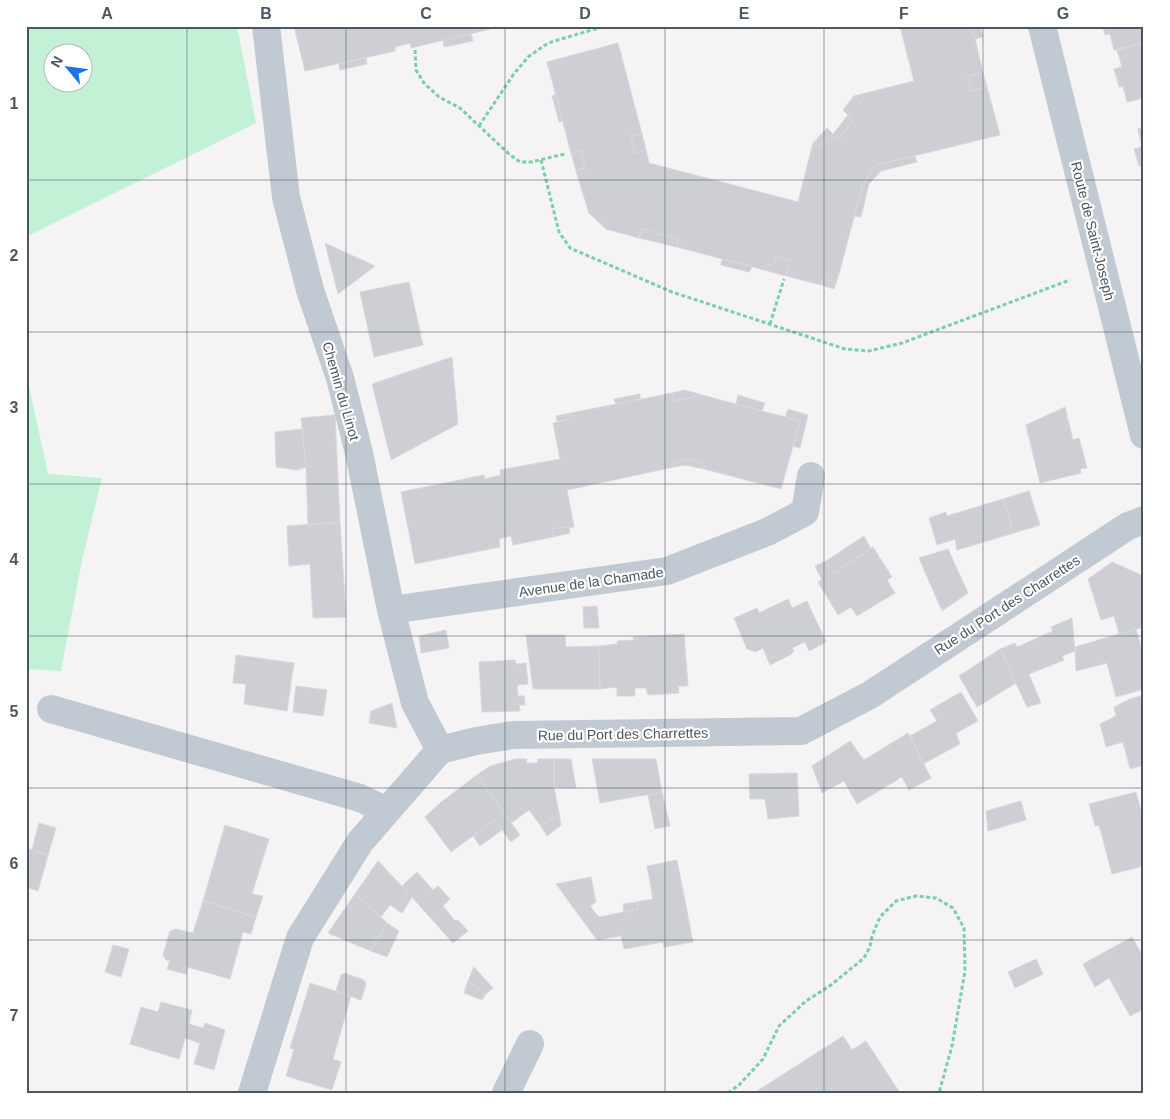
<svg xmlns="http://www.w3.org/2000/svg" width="1170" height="1119" font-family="Helvetica,sans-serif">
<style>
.green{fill:#c3f1d5;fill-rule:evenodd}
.building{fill:#cdcfd5;stroke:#d7d9de}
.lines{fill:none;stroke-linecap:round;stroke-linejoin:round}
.path{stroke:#7ad0a6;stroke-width:3;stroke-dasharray:4 2.5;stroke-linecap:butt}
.minor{stroke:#c1cad2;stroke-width:28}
.grid{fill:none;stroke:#4a5661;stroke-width:1;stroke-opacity:0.55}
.labels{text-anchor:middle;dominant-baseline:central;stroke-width:4.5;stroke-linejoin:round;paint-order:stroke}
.street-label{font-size:14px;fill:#4a5661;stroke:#fff}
.neatline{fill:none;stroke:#4a5661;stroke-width:2}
.grid-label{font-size:16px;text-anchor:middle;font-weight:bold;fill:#4a5661}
</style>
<rect width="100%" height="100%" fill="#f5f3f3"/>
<path class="green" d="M26,26h211l19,97 -230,114zM52,52h30v30h-30z
M26,372l22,102 54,4 -20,82 -21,111 -35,-2z"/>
<path class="building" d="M294,26h209l-92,22 -1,-5 -15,4v4l-90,20z
M900,26h72l11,47 -15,3 3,15 16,-4 13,48 -124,30 -13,18 -24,91 -8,-3 -8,6 -2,8 -35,-9 4,-16 -14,-3 -3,9 -6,-2 -3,6 -87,-23 1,-8 -37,-10 -2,9 -33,-9 -17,-16 -13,-42 9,-3 -4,-18 -10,3 -24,-91 71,-19 24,91 -11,2 4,17 11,-3 3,13 149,39 15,-59 6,5 14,-14 5,5 16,-19 -6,-5 13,-13 -7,-6 60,-15z
M972,26h8l3,11 -8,2z
M1103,26h41v17l-30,7 -4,-16 -5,1z
M471,34l2,7 -29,6 -1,-7z
M1144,43v55l-17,4 -4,-16 -4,1 -5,-18 8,-2 -5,-17z
M366,58l1,6 -27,6 -1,-6z
M983,73l4,14 -16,4 -3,-15z
M556,94l7,27 -4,1 -7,-26z
M854,96l7,6 -13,13 -5,-5z
M848,115l6,5 -16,19 -5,-5z
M1144,127v42l-1,-4 -4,1 -5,-17 8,-2 -4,-18z
M827,128l6,6 -14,14 -6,-5z
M642,134l4,16 -11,3 -4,-17z
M581,150l4,18 -9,3 -5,-18z
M915,156l2,6 -36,9 -12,13 -8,33 -7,-1 9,-33 13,-18z
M641,229l37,10 -1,8 -38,-9z
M325,243l50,23 -37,28z
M776,257l14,3 -4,16 -22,-6 3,-6 6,2z
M722,259l30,8 -3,5 -28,-7z
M831,271l8,3 -5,15 -13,-4 2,-8z
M409,282l14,63 -49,12 -14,-65z
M452,357l6,67 -67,36 -19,-76z
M685,390l17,5 -27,6 -3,-8z
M672,393l3,8 27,-6 98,26 -19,68 -77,-20v-5l-17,-5 -14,4 1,4 -107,23 7,37 -22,2 1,8 -40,8 -2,-9 -12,3 1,8 -85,17 -14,-72 83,-17 1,4 16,-4 -1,-5 60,-11 -7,-36 19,-4 -1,-6z
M640,394v5l-24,5 -2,-5z
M738,395l27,8 -3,8 -26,-7z
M1065,407l8,33 6,-2 8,30 -7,1 1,4 -41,10 -14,-58z
M788,409l20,6 -8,33 -7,-2 7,-25 -15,-4z
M571,413l1,6 -15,2 -1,-5z
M335,415l5,107 -32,3 -2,-58 -5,-49z
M302,429l4,38 -9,3 -21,-3 -1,-35z
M687,459l17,5v5l-19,-4 -11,2 -1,-4z
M1029,491l11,34 -26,8 -11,-34z
M1003,499l11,34 -57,17 -2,-11 -18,6 -8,-27 17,-6 1,4z
M340,522l6,95 -33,1 -3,-54 -21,2 -2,-40z
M569,527l1,6 -17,4 -1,-8z
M864,536l7,13 -37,24 -8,-12z
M873,547l19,30 -5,3 8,13 -38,23 -6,-9 -13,8 -20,-33 4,-2 -7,-14 11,-5 8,12z
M948,549l20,44 -26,18 -23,-53z
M1112,562l29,13 3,11v41l-25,7 -5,-18 -13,4 -13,-41z
M788,599l4,9 15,-7 19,41 -17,9 -4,-9 -13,6 2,3 -4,4 -20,10 -7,-17 -7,4 -9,-3 -13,-31 23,-10 2,5z
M597,606l2,22h-15l-1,-21z
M1072,618l3,33 -13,5 2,4 -35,14 12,29 -14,4 -27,-58 15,-6 2,4 36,-16 -2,-4z
M1136,629l8,28v32l-28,8 -9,-34 -31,8 -1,-24z
M446,630l3,18 -28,5 -2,-17z
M684,634l4,52h-10l1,7 -31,2 -2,-7h-11v8h-18v-9l-17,2 -1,-43 18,-2v-3l17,-1 -1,-3z
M526,635h39l1,12 33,-1 1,43h-67z
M1000,649l16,34 -39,24 -18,-31z
M236,655l58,8 -7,48 -43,-7 2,-20 -13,-1z
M515,660l1,4 10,-1 2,21 -11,1 1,11h6l1,9h-6l1,6 -38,1 -3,-50z
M296,686l31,4 -4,26 -30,-4z
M961,692l17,29 -22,12 4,11 -37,20 -13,-28 27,-15 -7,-11z
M1144,695v70l-14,4 -7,-27 -17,5 -6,-23 16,-8 -2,-9 16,-8z
M392,703l5,25 -28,-5 2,-12z
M908,733l23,45 -22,12 -7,-13 -45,27 -13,-23 -22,12 -10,-27 38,-25 14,19z
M515,759h12l-1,4h12v-4h16v28l5,26 -18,13 -12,-16 -18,13 -34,-48 13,-9z
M554,759h17l5,29 -22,-1z
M592,759h64l6,33 -62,11z
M797,773l2,43 -31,3 -3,-20h-15l-1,-25z
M477,775l43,60 -9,7 -16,-22 -44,32 -26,-35 15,-14z
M662,792l8,34 -15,3 -7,-34z
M1136,792l8,30v44l-32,8 -13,-49 -4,1 -6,-22z
M1021,801l5,19 -38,11 -2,-20z
M559,813l2,12 -14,11 -6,-10z
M495,820l7,10 -22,16 -7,-10z
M39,823l17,5 -8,27 -16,-5z
M225,825l44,14 -17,55 11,2 -7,21 -53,-16z
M26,848l22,7 -10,36 -12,-4z
M677,860l16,82 -29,5 -1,-5 -39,7 -3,-13 -24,4 -41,-56 35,-7 5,25 -6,4 9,11 39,-8 -1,-7 16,-3 -6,-33z
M378,861l34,36 -10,16 -12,-8 -9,12 -26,-23z
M417,872l16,18 5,-4 12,13 -7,7 12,15 3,-1 10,11 -15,12 -51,-57z
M355,894l32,29 -6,13h-3l-7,15 -43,-18z
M203,901l53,16 -5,17 -8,-2 -13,47 -46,-13 -2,7 -15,-4 3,-8 -4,-1 -3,-5 7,-24 6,-2 17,4z
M637,902l1,7 -14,3 -1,-8z
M387,923l12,8 -12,26 -16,-6 7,-15h3z
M1132,937l12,21v51l-14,7 -21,-38 -14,9 -12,-23z
M113,945l16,4 -8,28 -16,-5z
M1036,959l7,15 -28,14 -7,-16z
M184,966l4,1 -2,7 -4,-1z
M474,967l19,21 -7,6 -18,-13z
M344,973l20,7 2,4 -5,16 -25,-9 5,-16z
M468,981l18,13 -4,6 -18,-7z
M310,983l41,13 -18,63 8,3 -9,28 -46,-14 8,-27 -4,-1z
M161,1002l31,8 -3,14 14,4 2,-5 20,7 -11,40 -20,-6 6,-21 -15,-5 -6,21 -49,-15 11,-37 17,5z
M843,1036l9,14 14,-9 34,52h-146z"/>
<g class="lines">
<path class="path" d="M415,50l1,20 8,13 15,14 21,11 49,46 11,8h11l34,-8
M479,126l34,-51 15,-18 20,-14 57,-17
M541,160l18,72 11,16 102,44 173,57 24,2 33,-8 168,-63
M770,324l14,-45
M728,1093l11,-8 24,-26 16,-33 27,-25 25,-16 33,-27 6,-11 2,-11 8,-19 16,-16 20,-5 20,2 17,10 11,20 1,43 -13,75 -13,47"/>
<path class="minor" d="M266,26l20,171 24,93 30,88 19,75 32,157 24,93 25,47
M1042,26l102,409
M391,610l276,-39 100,-39 38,-20 6,-36
M51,709l309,89 27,13
M252,1093l48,-155 60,-96 80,-92 36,-9 37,-6 288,-4 69,-36 258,-169 16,-6
M506,1093l24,-49"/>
</g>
<path class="grid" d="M187,26v1067M346,26v1067M505,26v1067M665,26v1067M824,26v1067M983,26v1067M26,180h1118M26,332h1118M26,484h1118M26,636h1118M26,788h1118M26,940h1118"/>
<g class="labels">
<g class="street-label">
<text transform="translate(1093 231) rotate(76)">Route de Saint-Joseph</text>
<text transform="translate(341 391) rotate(74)">Chemin du Linot</text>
<text transform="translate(591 582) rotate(-8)">Avenue de la Chamade</text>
<text transform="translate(1007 605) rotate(-33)">Rue du Port des Charrettes</text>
<text transform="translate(623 734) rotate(-1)">Rue du Port des Charrettes</text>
</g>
</g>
<rect width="1170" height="1119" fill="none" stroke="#ffffff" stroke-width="55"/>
<g transform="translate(68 68) rotate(299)"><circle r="24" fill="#ffffff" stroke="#b7bbc0"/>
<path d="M0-4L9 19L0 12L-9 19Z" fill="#1a73e8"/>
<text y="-8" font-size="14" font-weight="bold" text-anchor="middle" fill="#4a5661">N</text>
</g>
<rect x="28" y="28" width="1114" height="1064" class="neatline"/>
<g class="grid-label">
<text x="107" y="19">A</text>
<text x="266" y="19">B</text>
<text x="426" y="19">C</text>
<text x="585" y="19">D</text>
<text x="744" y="19">E</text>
<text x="904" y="19">F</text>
<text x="1063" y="19">G</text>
<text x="14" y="109">1</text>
<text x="14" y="261">2</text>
<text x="14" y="413">3</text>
<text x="14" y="565">4</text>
<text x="14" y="717">5</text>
<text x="14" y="869">6</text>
<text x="14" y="1021">7</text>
</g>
</svg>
